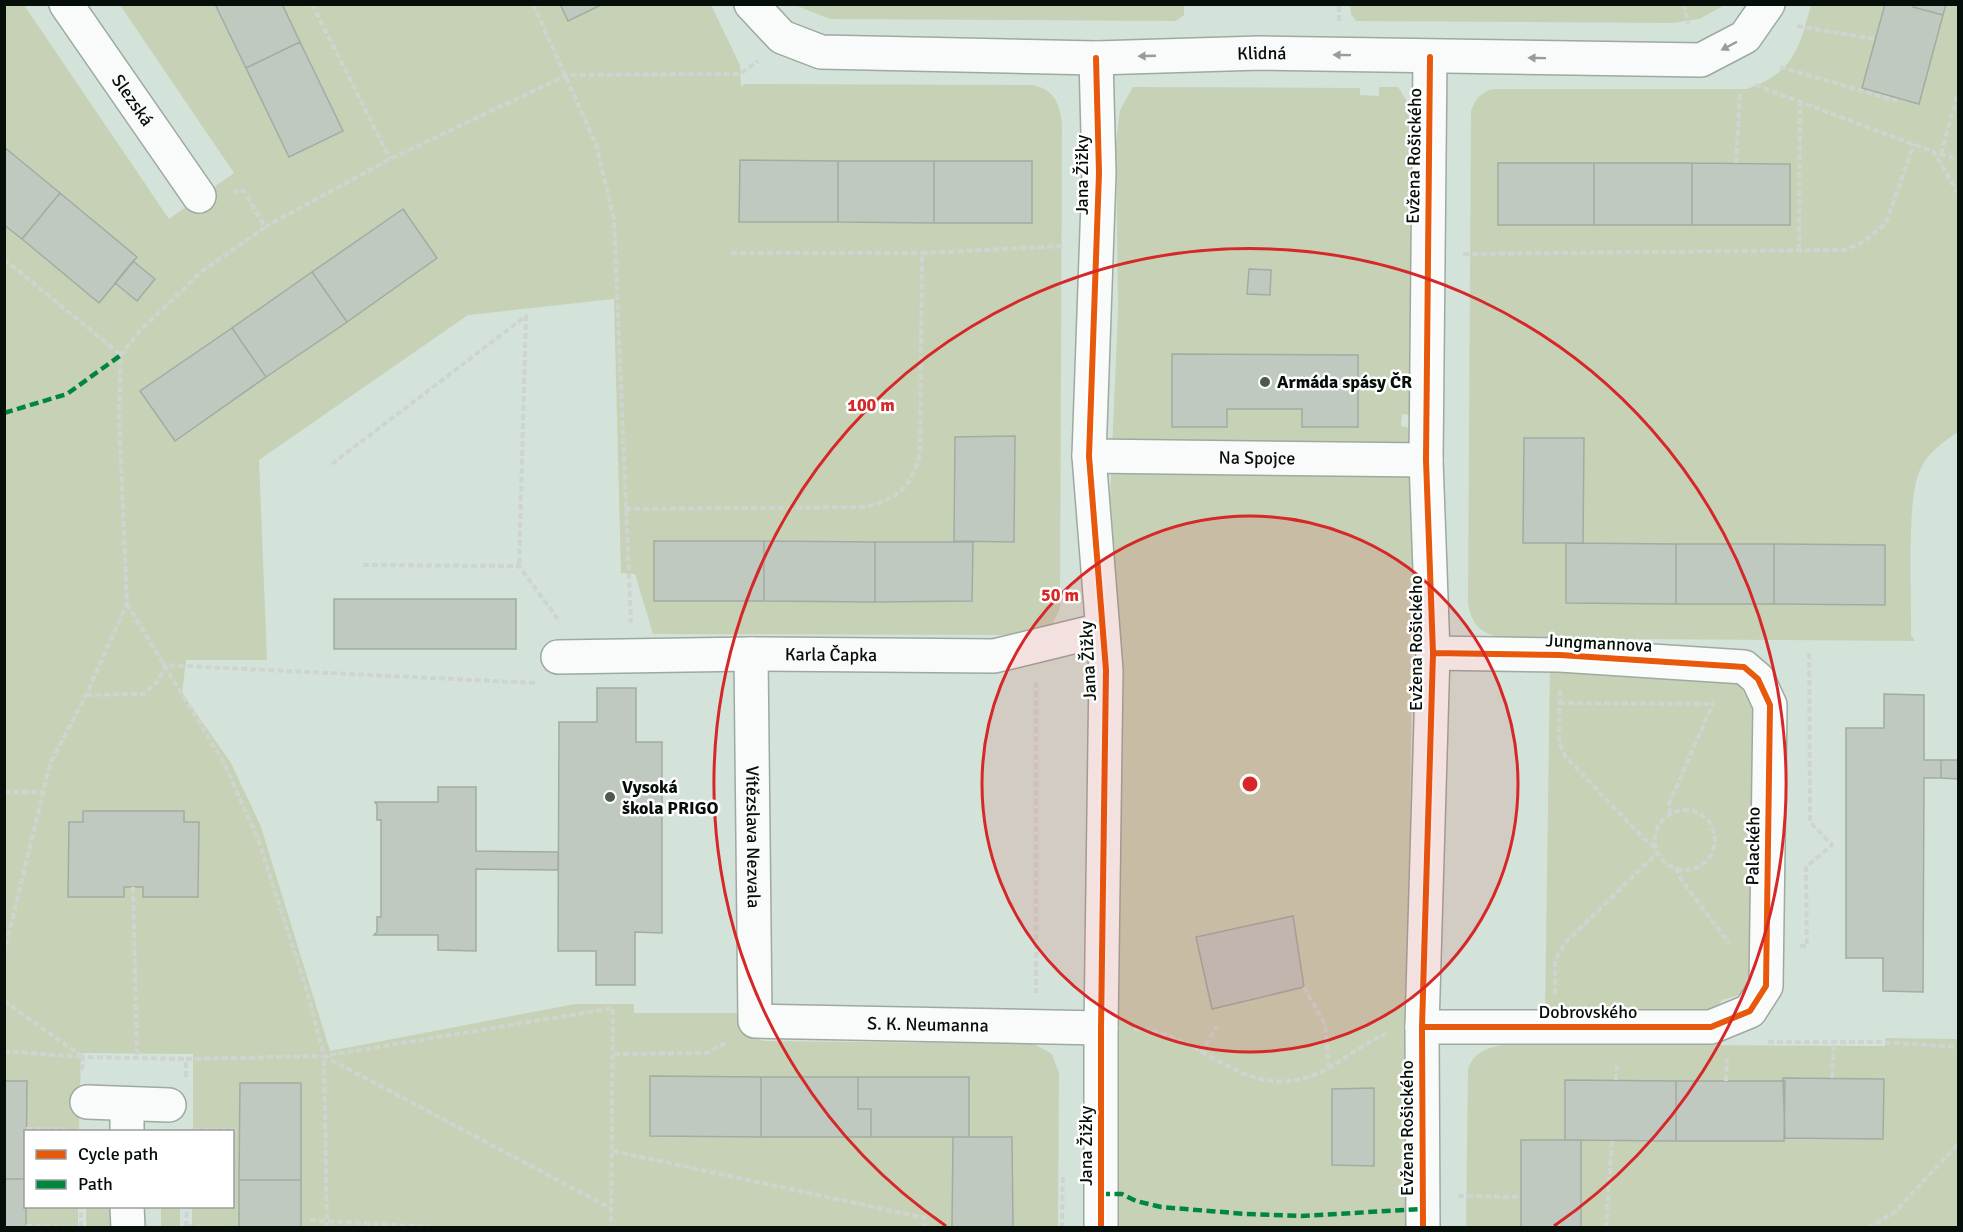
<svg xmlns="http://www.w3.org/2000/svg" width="1963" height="1232" font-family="Signika,sans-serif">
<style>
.green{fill:#c7d1b5}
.building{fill:#bfc9c0;stroke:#a2aca3;stroke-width:1.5}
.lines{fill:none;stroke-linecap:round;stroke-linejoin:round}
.minor-casing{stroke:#9da9a1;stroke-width:36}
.path{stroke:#d0d4d1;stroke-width:4;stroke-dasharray:6 3;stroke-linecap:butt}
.minor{stroke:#f8fbf9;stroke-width:33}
.quiet{stroke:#00873e;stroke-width:4.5;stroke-dasharray:9 4.5;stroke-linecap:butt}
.cycleway-casing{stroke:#fff;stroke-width:10}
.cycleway{stroke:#e8590c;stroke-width:6}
.oneway{fill:#979c99}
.ring{fill:none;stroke:#d62828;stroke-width:3}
.poi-dot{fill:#4d5951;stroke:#fff;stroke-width:2}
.labels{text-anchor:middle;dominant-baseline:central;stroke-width:5;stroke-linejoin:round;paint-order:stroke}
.street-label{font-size:18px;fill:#050e08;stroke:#fff}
.poi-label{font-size:18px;font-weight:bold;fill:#050e08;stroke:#fff;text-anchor:start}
.centre{fill:#d62828;stroke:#fff;stroke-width:3}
.ring-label{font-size:18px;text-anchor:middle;font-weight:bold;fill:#d62828;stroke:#fff;stroke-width:5;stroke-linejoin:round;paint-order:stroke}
</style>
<rect width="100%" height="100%" fill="#d3e3d9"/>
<path class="green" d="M5,5h19l145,214 65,-46 -114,-168h591l29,60 1,22 3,-3 288,1c22,4 28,19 30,39l-2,484 -9,19 -19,8 -379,-1 -18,-60 -14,-1 -7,-274 -146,16 -209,145 8,200h-81l-4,33 49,70 30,64 69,224 245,-47h59v9h102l16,24 12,4 270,3 18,10 7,19 -1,154h-866v-20l40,-1v-74l-39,-1v-77l-112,-1 -2,78 -53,1v74l52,1v20h-73z
M1184,5v10l-8,6 -346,-2 -35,-14z
M1350,5v-1l375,1 -26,14 -27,4 -316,-2 -5,-7z
M1811,5h147v427c-15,10 -30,20 -38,38 -14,28 -8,129 -9,165l4,6 -413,-3c-21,-4 -31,-14 -34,-35l3,-492c4,-12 11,-20 23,-22h253c47,-16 52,-41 64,-84z
M1133,87l227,1v7l19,1v-9h19l13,21 1,307 -10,-1 -1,12 10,2 2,64 -6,735h-294l-3,-729 8,-187 -2,-169 4,-32z
M1550,664l171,5 26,22 13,37 -4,262 -34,10 -14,22 -163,-5z
M1885,1038l73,1v188l-492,1 2,-159c8,-21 25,-23 45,-25l372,2z
M86,1207h26v20l-26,1z
M161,1207h19v20h-19z"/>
<path class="building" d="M215,4h67l18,38 -54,26z
M560,4h43l-35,17z
M1885,4h29l-1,3 30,8 -24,89 -57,-16z
M1914,4h32l-3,11 -30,-8z
M300,42l43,89 -54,26 -43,-89z
M4,147l56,46 -38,46 -18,-14z
M740,160l98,1v61h-99z
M838,161h96v62l-96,-1z
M934,161h98v62h-98z
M1498,163h96v62h-96z
M1594,163h98v62h-98z
M1692,163l98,1v61h-98z
M60,193l77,64 -38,46 -77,-64z
M403,209l34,49 -90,64 -35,-50z
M133,261l22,18 -18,22 -22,-18z
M1249,269l22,1 -1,25 -23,-1z
M312,272l35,50 -81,55 -34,-49z
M232,328l34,49 -91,64 -35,-50z
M1172,354l186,1v72h-56v-18h-75v18h-55z
M1015,436l-1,106 -60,-1 1,-104z
M1524,438h60l-1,105h-60z
M654,541h110v60h-110z
M764,541l111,1v60l-111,-1z
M875,542h98l-1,59 -97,1z
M1566,543l110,1v60l-110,-1z
M1676,544h98v60h-98z
M1774,544l111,1v60l-111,-1z
M334,599h182v50h-182z
M597,688h39v54h26v191l-27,-1v53h-39v-34h-38l1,-229h38z
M1884,694l40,1v65h17v18h-17l-1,214 -40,-1v-33h-37v-230h38z
M1941,760h17v19l-17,-1z
M438,787h38v64l82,1v18l-82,-1v82l-38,-1v-15h-64l3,-3v-15h4v-97h-4v-15l-2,-3h63z
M83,811h101v11h15l-1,75h-55v-10h-19v10h-56l1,-75h14z
M1293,916l11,71 -92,22 -16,-72z
M650,1076l111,1v60l-111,-1z
M761,1077h97v32h13v28h-110z
M858,1077h111v60h-98v-28h-13z
M1783,1078l101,1 -1,60 -98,-1z
M1565,1080l111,1v60l-111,-1z
M4,1081h23l-1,98h-22z
M1676,1081h109l-1,60h-108z
M240,1083h61v97h-62z
M1374,1088v78l-42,-1v-76z
M953,1137h59l1,91h-61z
M1521,1140h60v88h-60z
M4,1179h22v49h-22z
M239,1180h62v48h-62z"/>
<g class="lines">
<defs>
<g id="minor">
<path id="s1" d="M66,4l133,192"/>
<path id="s2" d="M751,4l31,33 39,15 275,6 164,-5 441,7 44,-23 23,-33"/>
<path d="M1096,58l3,115 -10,283 17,214 -5,358v200"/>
<path id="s3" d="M1089,456l337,4"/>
<path id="s4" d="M751,654l4,367 346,7"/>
<path id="s5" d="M558,657l193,-3 243,2 107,-26"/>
<path d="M1422,1027h289l39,-16 16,-25 4,-281 -12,-26 -14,-12 -184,-12 -127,-2"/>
<path d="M87,1102l82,3"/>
<path d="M127,1104v28"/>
<path d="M127,1206l1,22"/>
<path d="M1423,1228l-1,-201 11,-374 -7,-193 4,-403"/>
</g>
</defs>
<use href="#minor" class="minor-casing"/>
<path class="path" d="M312,4l78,155
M533,4l63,140 18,75 17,404
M1684,4l4,20
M1339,21v-17
M1797,26l78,13
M1780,67l117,34
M1755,85l179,67 24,41
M1940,154l18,5
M1941,154l17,-61
M1736,163l4,-70
M265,227l125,-68 177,-84 173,-1 18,-13
M1799,250l1,-148
M731,253h191
M1463,254l382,-4 20,-9 21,-18 28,-79
M4,259l117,96
M332,464l194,-148 -7,250
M625,509l240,-2c33,-8 46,-20 55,-53l2,-201 141,-7
M363,565l156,1 41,56
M127,604l98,161 33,74 49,152 17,65
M1036,682v311
M1560,690l-1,51 6,15 79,83 11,8
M86,695l58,-1 15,-14 6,-15 370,18
M1559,703l154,1
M4,792h39
M1655 840a30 30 0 1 1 60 0a30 30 0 1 1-60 0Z
M1670,814l-1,-10 45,-103
M1676,868l6,13 48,63
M133,887l4,171
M1800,946h7l-1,-79 26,-22 -22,-23 -1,-170
M4,954l46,-190 36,-69 41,-91 -8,-188 2,-61 18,-23 62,-60 64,-45 -21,-36 -11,1
M1304,987l21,38 4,41
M1555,994v-34l11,-18 91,-89
M4,1001l79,56
M1134,1029c8,1 16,1 23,3 48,13 87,58 140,48 33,-6 59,-34 89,-46
M1768,1042h111l79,5
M4,1051l78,6
M1201,1053l16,-27
M614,1054l93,-1 20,-11
M82,1070l1,-13 103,2
M186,1077v-18l138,-3 289,-48 -2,220
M1832,1078l2,-36
M1616,1080l1,-18
M1726,1081l1,-23
M26,1129h40
M194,1130h45
M613,1151l312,67v10
M1458,1196l63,1
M310,1220l120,7
M26,1226l55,1
M186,1226l44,2
M81,1227v-21
M186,1227l1,-21
M327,1228l-3,-172 288,153
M1062,1228l1,-54
M1606,1228l6,-88
M1868,1228l27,-16 63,-68"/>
<use href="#minor" class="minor"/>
<path class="quiet" d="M4,413l63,-19 54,-39
M1101,1194h21l14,7 25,6 85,7 55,2 121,-7"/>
<defs>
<path id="cycleway" d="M1096,58l3,115 -10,283 17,214 -5,358v200
M1422,1027h289l39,-16 16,-25 4,-281 -12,-26 -14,-12 -184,-12 -127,-2
M1423,1228l-1,-201 11,-374 -7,-193 4,-403"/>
</defs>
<use href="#cycleway" class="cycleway-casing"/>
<use href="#cycleway" class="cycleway"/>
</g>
<defs><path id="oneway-solid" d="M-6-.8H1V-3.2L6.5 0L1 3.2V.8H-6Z" transform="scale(1.5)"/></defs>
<g class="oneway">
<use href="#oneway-solid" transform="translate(1729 46) rotate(152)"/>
<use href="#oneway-solid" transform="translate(1342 55) rotate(-179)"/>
<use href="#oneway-solid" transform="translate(1147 56) rotate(178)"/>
<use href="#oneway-solid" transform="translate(1537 58) rotate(-179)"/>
</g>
<circle cx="1250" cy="784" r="268" fill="#d62828" fill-opacity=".12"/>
<g class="ring">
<circle cx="1250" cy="784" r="268"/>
<path d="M946 1226A536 536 0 1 1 1554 1226"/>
</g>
<g class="poi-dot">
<circle cx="1265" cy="382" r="6"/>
<circle cx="610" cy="797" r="6"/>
</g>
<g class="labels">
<g class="street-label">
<text stroke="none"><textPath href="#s2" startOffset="528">Klidná</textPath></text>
<text stroke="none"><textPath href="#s1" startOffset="117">Slezská</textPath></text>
<text transform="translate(1414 156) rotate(-89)">Evžena Rošického</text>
<text transform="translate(1082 175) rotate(-90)">Jana Žižky</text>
<text stroke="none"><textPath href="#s3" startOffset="168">Na Spojce</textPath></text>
<text transform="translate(1416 643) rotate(-90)">Evžena Rošického</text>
<text transform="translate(1599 643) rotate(3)">Jungmannova</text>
<text stroke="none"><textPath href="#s5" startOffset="273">Karla Čapka</textPath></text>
<text transform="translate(1088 661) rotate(-93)">Jana Žižky</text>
<text stroke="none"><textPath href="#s4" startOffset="183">Vítězslava Nezvala</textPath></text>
<text transform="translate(1753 846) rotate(-89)">Palackého</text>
<text x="1588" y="1012">Dobrovského</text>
<text stroke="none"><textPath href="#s4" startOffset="540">S. K. Neumanna</textPath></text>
<text transform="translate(1407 1128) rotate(-90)">Evžena Rošického</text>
<text transform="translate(1086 1146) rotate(-90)">Jana Žižky</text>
</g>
<g class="poi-label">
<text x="1277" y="382">Armáda spásy ČR</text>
<text x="622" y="787">Vysoká<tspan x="622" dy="21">škola PRIGO</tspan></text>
</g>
</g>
<circle cx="1250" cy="784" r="9" class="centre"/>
<g class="ring-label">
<text x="871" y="411">100 m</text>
<text x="1060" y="601">50 m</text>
</g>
<rect width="1963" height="1232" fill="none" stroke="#050e08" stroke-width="12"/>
<rect x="24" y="1130" width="210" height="78" fill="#ffffff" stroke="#9b9f9c" stroke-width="1.5"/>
<rect x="36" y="1150" width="30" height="9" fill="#e8590c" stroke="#9b9f9c" stroke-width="1.5"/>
<text x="78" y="1160" font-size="18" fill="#050e08">Cycle path</text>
<rect x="36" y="1180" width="30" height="9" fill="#00873e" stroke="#9b9f9c" stroke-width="1.5"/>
<text x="78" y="1190" font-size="18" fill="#050e08">Path</text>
</svg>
